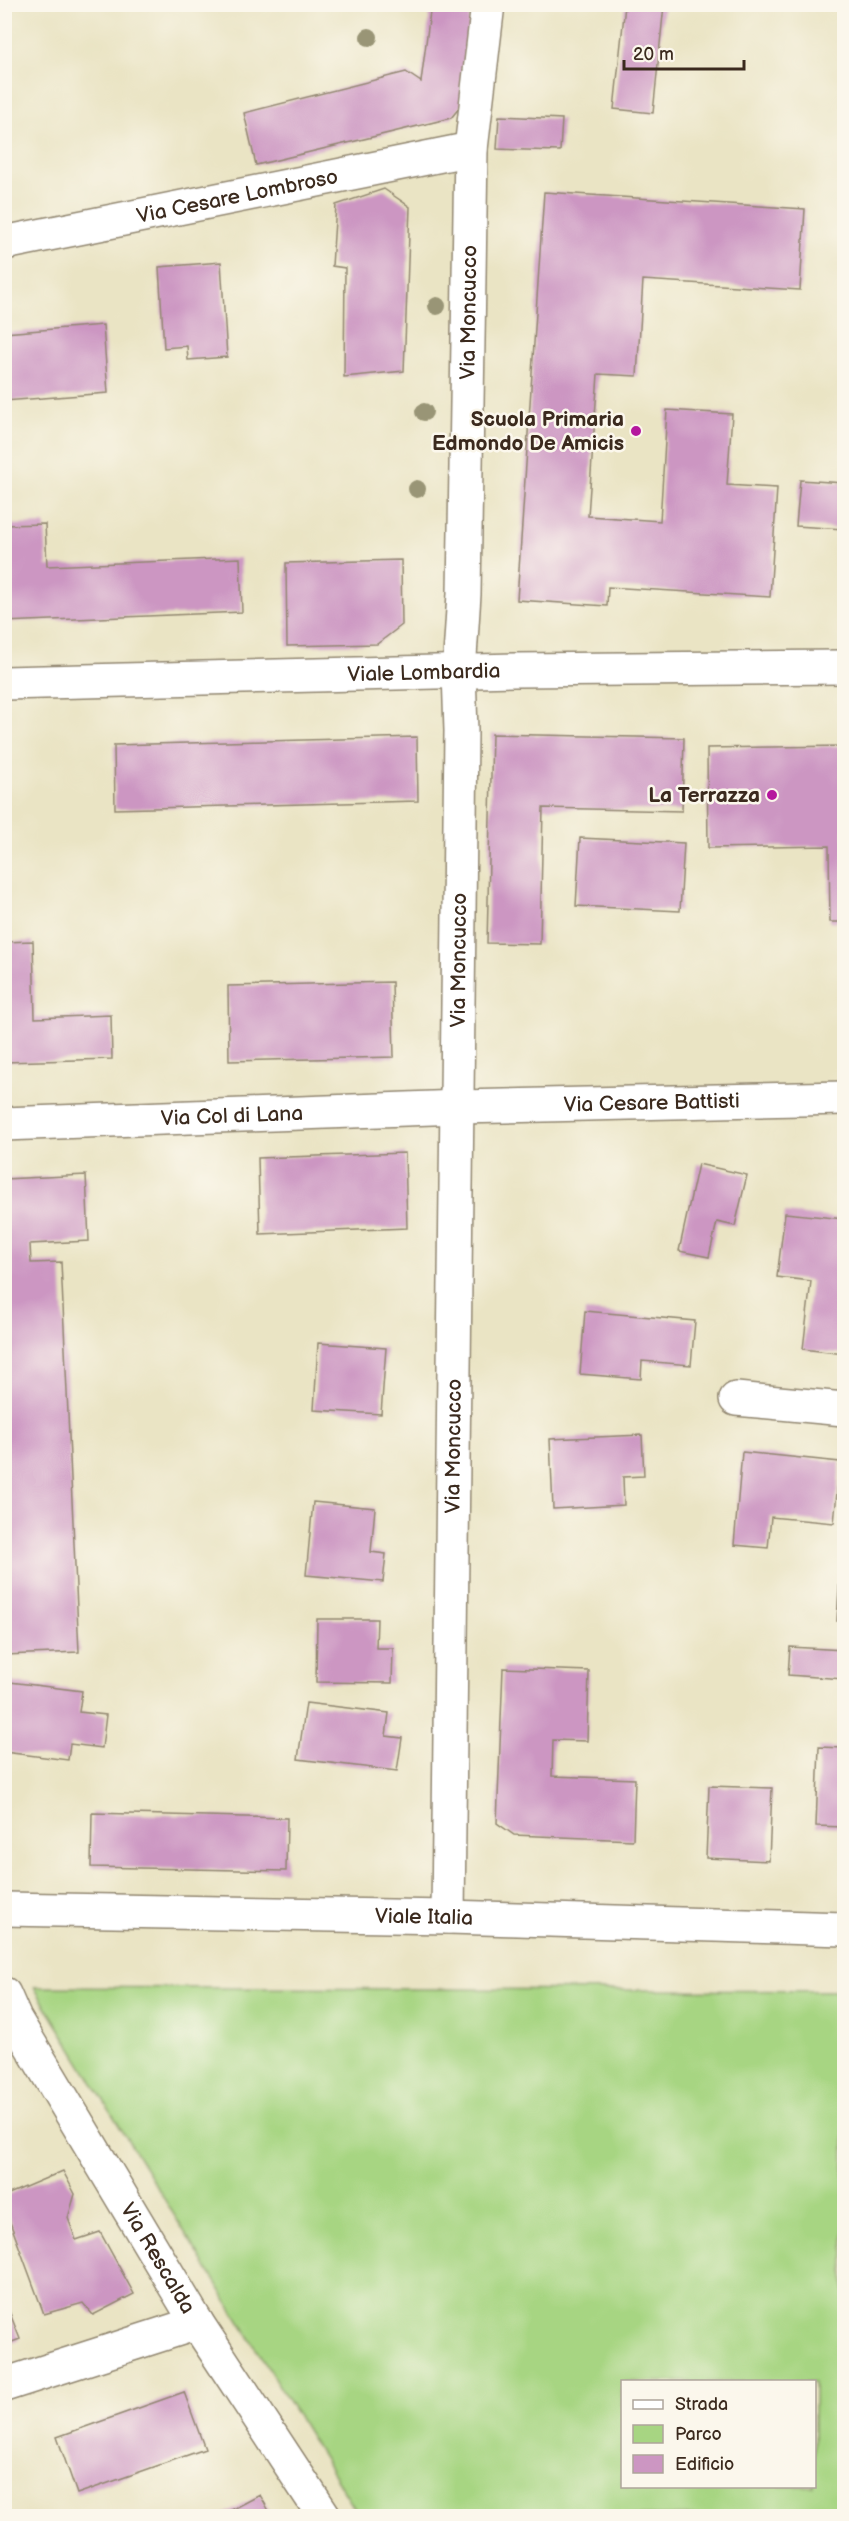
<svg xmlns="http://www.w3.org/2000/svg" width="849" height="2521" font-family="'Balsamiq Sans',sans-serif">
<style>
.green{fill:#a7d582;stroke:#718050;stroke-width:1.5;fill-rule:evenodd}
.building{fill:#cc96c2}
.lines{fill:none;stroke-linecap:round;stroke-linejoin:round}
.minor-casing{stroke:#928771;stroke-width:36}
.tertiary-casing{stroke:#928771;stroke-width:36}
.minor{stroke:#fff;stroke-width:33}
.tertiary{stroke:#fff;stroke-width:33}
.tree{fill:#999576}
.poi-dot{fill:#b5179e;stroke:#fbf7ec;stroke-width:2}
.labels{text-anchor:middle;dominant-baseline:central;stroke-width:5;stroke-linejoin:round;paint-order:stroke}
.street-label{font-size:21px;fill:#3b2a1e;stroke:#fbf7ec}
.poi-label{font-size:21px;font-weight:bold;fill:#3b2a1e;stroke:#fbf7ec;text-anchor:end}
</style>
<rect width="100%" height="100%" fill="#fbf7ec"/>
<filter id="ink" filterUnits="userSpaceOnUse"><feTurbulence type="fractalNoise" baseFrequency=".0167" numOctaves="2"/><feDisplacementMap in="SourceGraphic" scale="12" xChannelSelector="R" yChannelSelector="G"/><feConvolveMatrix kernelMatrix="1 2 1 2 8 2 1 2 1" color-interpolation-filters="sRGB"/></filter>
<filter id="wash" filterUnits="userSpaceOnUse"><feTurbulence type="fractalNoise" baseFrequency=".008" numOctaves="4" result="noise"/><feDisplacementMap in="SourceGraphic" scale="24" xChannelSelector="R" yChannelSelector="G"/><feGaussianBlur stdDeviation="1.35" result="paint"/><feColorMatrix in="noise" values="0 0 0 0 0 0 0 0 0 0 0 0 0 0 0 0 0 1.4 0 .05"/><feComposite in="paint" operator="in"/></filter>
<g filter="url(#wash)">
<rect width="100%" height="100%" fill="#eae4c4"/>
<path class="green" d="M34,1987l810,4v525h-485zM622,2382h192v104h-192z"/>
<g id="blocks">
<path class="building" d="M431,4h39l-2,93 -17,21 -195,47 -12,-52 162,-41 15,10z
M625,5h39l-11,108 -39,-4z
M499,116l63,3 -2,32 -63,-2z
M384,189l26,18 -6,164 -60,6 1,-109 -13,-2 4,-61z
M544,192l261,17 -5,81 -157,-10 -6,96 -39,-2 -10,142 72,5 7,-111 65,4 -5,71 50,3 -7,109 -162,-10 -1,19 -90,-6z
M221,262l6,95 -39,3 -1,-14 -23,2 -5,-81z
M843,273h1v30h-4z
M103,325l5,68 -104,8v-68z
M800,480l44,3v46l-48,-3z
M45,524l2,42 193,-8 2,54 -238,10v-97z
M401,560l1,65 -25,19 -90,2 -1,-83z
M492,734l192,4 -2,73 -139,-3 -3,136 -53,-1z
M417,737l1,64 -303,8 -1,-64z
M844,746v176h-14l-1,-76 -121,2 -1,-100z
M580,838l104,5 -4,68 -104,-5z
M33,941l2,77 76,-3 1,44 -108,3v-120z
M392,982l2,75 -165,4 -1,-75z
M405,1153l2,75 -147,6 -2,-76z
M698,1164l49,11 -12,51 -18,-4 -8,35 -30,-6z
M86,1175l3,66 -59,3 1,19 30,-1 18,390 -75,3v-476z
M785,1213l59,6v135l-41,-5 8,-68 -34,-4z
M585,1311l110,10 -4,44 -49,-4 -1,18 -61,-5z
M318,1343l68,5 -5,66 -67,-4z
M642,1435l2,41 -21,1 1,28 -71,4 -3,-70z
M742,1452l98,10 -6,61 -63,-6 -3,31 -34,-3z
M313,1502l62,6 -4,44 15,2 -3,28 -77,-7z
M840,1573l4,1v48l-7,-1z
M317,1619h60l-1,29h17l-1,35 -76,-1z
M790,1647l54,3v29l-56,-4z
M503,1668l86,3 -2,70 -34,-1 -1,36 83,3 -2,61 -119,-5 -17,-12z
M10,1682l72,9 -3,21 27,3 -4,33 -32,-4 -2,16 -64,-8v-33z
M306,1703l83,10 -3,23 16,2 -5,33 -99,-12z
M819,1747l25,1v79l-28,-1z
M709,1786l63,2 -3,73 -63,-3z
M92,1813l195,5 -1,53 -195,-4z
M63,2171l12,23 -7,24 8,22 24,-8 34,62 -41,21 -10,-12 -39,11 -40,-108v-10z
M4,2298l16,41 -16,6z
M184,2392l21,57 -128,45 -20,-57z
M260,2495l12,21h-52z"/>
</g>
</g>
<g filter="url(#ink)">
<use href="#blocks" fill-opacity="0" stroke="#928771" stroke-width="1.5"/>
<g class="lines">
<defs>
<g id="minor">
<path id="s1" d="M4,243l467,-94"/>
<path id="s2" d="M4,1124l455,-17 385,-9"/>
<path d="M736,1399l108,10"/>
<path id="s3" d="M4,1909l444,8 396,12"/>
<path id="s4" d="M448,1917l13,-1186 -2,-59 5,-78 7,-445 17,-145"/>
<path id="s5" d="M4,1994l11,25 182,304 127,193"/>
<path d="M4,2385l193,-62"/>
</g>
<g id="tertiary">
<path id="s6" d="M4,683l511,-13 329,-3"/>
</g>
</defs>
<use href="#minor" class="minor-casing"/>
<use href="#tertiary" class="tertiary-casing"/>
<use href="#minor" class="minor"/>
<use href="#tertiary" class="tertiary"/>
</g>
<g class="tree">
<circle cx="369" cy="37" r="9"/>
<circle cx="437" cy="306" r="9"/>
<circle cx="424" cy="412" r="9"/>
<circle cx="417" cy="489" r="9"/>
</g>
</g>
<g class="poi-dot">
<circle cx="636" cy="431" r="6"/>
<circle cx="772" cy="795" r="6"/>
</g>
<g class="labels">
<g class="street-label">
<text stroke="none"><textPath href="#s1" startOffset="238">Via Cesare Lombroso</textPath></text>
<text stroke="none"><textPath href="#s4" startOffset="1605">Via Moncucco</textPath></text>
<text stroke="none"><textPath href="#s6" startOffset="420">Viale Lombardia</textPath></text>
<text stroke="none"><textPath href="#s4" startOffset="957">Via Moncucco</textPath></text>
<text stroke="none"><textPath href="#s2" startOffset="648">Via Cesare Battisti</textPath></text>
<text stroke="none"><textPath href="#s2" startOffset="228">Via Col di Lana</textPath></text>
<text stroke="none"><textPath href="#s4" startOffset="471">Via Moncucco</textPath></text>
<text stroke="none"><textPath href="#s3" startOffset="420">Viale Italia</textPath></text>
<text stroke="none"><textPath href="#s5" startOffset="306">Via Rescalda</textPath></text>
</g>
<g class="poi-label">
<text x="624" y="419">Scuola Primaria<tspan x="624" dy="24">Edmondo De Amicis</tspan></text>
<text x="760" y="795">La Terrazza</text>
</g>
</g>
<rect width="849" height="2521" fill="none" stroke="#fbf7ec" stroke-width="24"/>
<rect x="621" y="2380" width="195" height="108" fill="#fbf7ec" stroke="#aea59a" stroke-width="1.5"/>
<rect x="633" y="2400" width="30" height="9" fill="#ffffff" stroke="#aea59a" stroke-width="1.5"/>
<text x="675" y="2410" font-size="18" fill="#3b2a1e">Strada</text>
<rect x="633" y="2425" width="30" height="18" fill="#a7d582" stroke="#aea59a" stroke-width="1.5"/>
<text x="675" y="2440" font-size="18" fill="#3b2a1e">Parco</text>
<rect x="633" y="2455" width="30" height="18" fill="#cc96c2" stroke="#aea59a" stroke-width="1.5"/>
<text x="675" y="2470" font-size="18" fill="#3b2a1e">Edificio</text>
<path d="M624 60v9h120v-9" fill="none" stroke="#3b2a1e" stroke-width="3"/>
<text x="633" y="60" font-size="18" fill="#3b2a1e" stroke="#fbf7ec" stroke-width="4.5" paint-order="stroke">20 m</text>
</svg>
